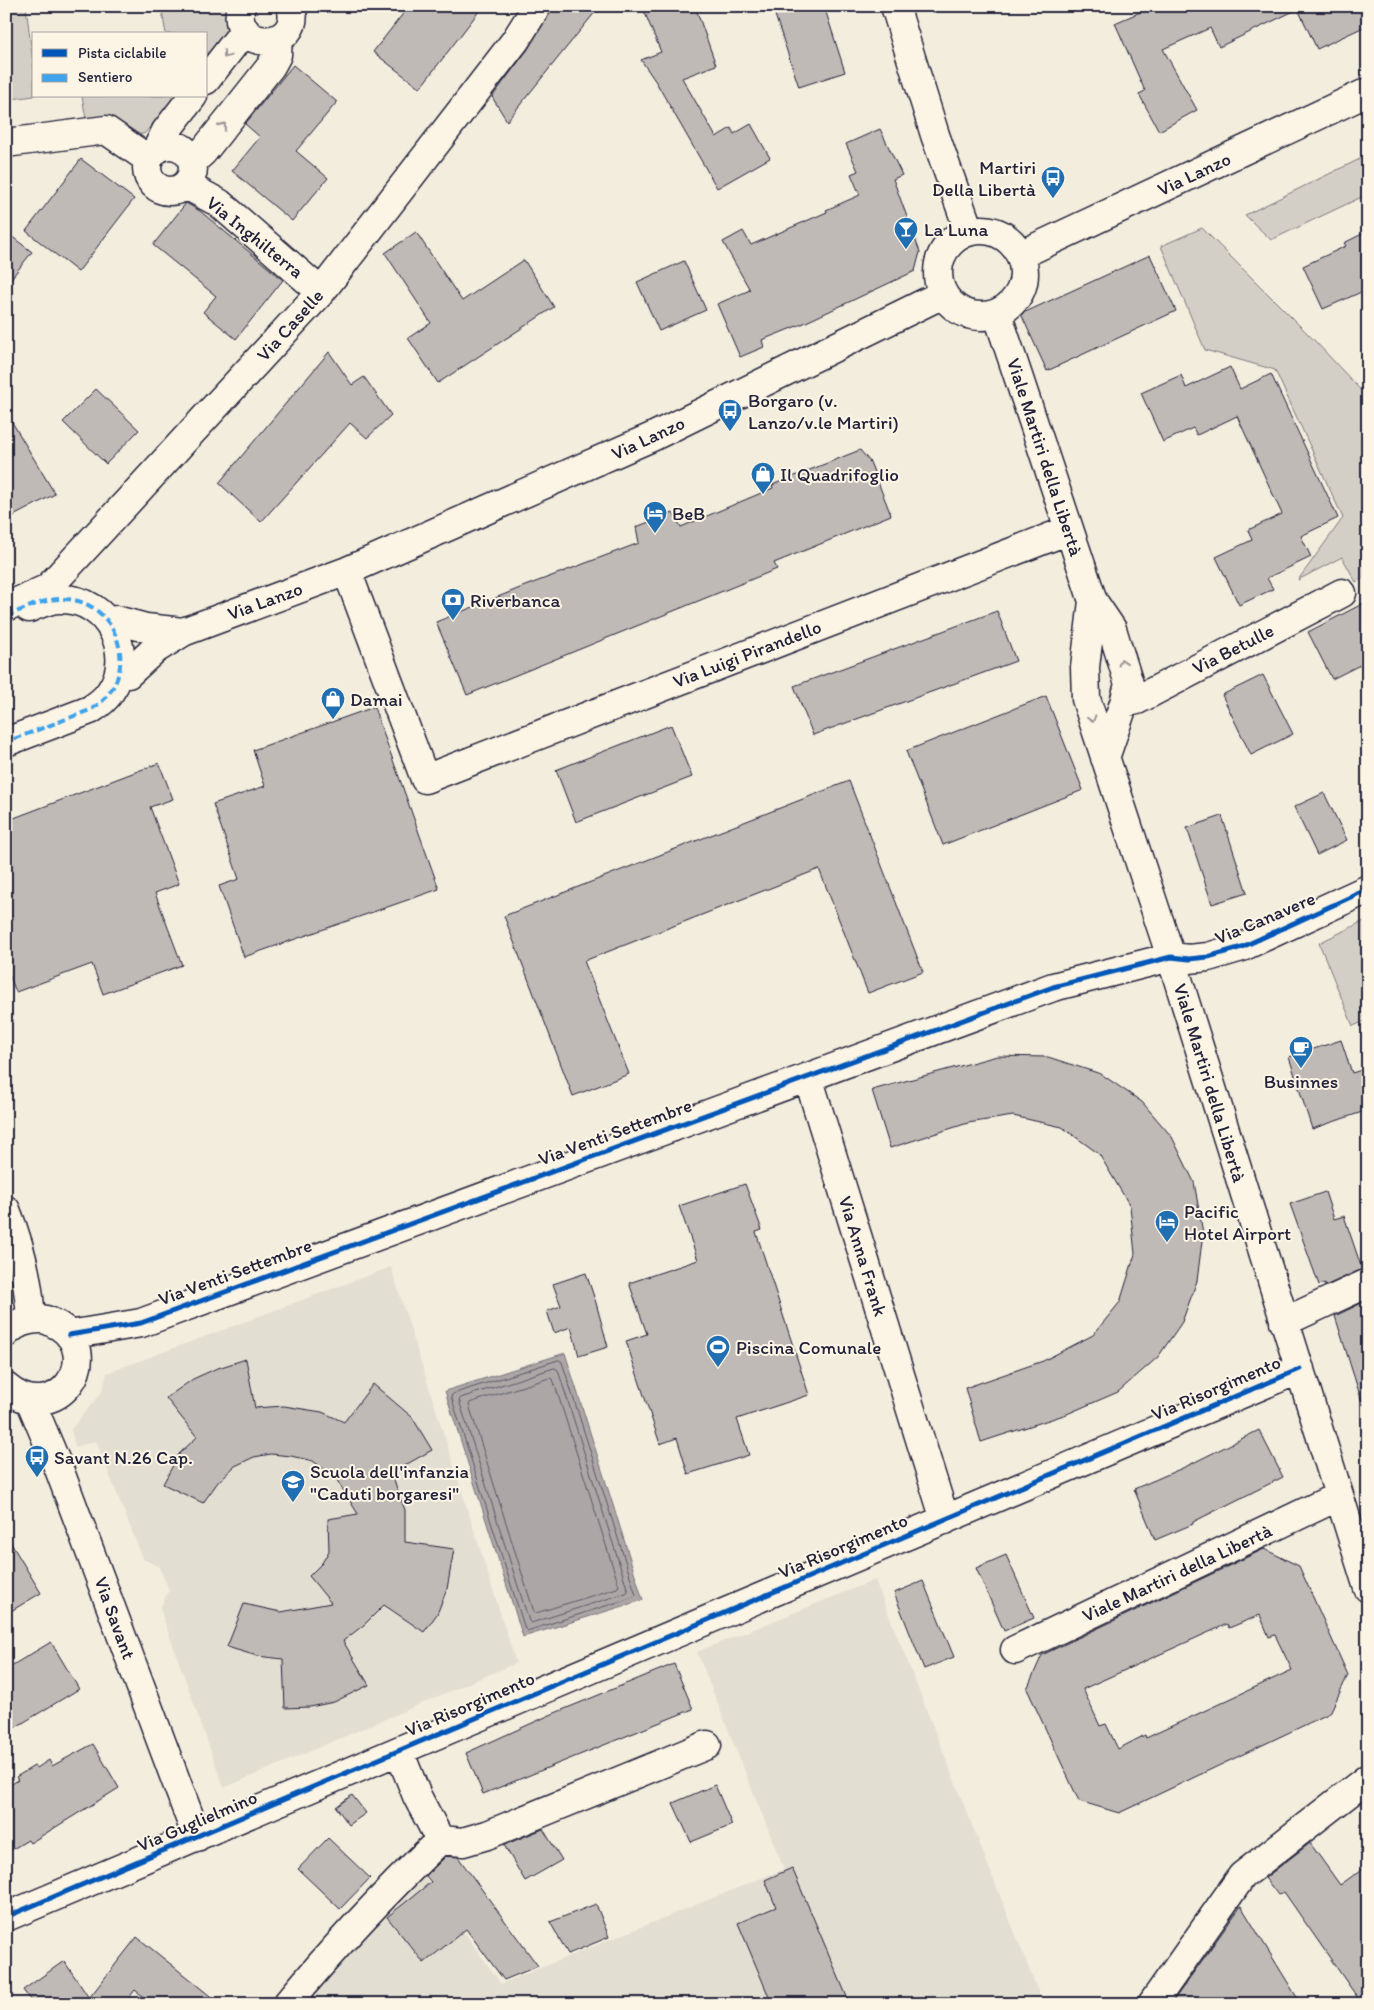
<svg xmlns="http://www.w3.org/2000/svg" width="1374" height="2010" font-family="Itim,sans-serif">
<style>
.built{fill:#e3ded2}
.green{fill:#d4cfc6;stroke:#7b7880}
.water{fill:#aca7a6;stroke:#75727b}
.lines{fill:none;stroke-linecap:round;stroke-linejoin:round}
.shore{stroke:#595766;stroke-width:1}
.building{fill:#bfbab6;stroke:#22223b;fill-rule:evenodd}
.minor-casing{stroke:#22223b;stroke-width:31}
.minor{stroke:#fcf5e5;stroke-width:28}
.quiet{stroke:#3ea2ec;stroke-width:4;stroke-dasharray:8 4;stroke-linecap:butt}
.cycleway-casing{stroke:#fcf5e5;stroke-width:8}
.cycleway{stroke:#0057b8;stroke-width:5}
.oneway{stroke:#9a9698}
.labels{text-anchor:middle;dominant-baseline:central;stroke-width:4;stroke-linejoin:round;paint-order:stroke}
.poi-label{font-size:19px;fill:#22223b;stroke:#fcf5e5;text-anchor:start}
.street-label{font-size:19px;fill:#22223b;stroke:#fcf5e5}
</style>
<rect width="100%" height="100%" fill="#f3edde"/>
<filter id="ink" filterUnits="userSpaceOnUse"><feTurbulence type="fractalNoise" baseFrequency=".02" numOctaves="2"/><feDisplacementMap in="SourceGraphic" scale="10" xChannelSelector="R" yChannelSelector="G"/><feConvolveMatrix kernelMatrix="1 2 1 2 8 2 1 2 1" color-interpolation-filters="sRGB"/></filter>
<g filter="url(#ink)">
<path class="built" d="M391,1267l125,396 -292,125 -64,-179 9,-19 -10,-23 -16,-8 -47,-118 -21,6 -4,-18 31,-37 5,-19z
M875,1580l168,424h-744l93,-109 33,-18 76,107 283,-115 -87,-217z"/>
<path class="green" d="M6,6h20l8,65v25l-23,3 -5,-2z
M161,6h63l7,9 2,14 -27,32v-27h-40z
M82,96h94l-32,38h-9l-34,-17 -15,2z
M1368,155v39l-97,46 -26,-25z
M1202,228l113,113 53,57v177l-12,7 -14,-25 -44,23 45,-62 -68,-148 -70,-20 -44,-104z
M1368,919v101l-15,6 -34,-83z"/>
<path class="water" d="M565,1353l78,247 -120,37 -78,-246z"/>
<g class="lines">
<path class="shore" d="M559,1360l3,2 74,233 -2,2 -107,34 -2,-2 -74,-233 2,-2z
M555,1368l3,2 70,221 -2,2 -95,30 -2,-2 -70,-221 2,-2z
M550,1378l3,1 66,207 -2,2 -81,25 -2,-1 -65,-207 1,-2z"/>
</g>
<path class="building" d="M409,6h74l-63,82 -47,-36z
M554,6h46l-93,115 -15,-24 36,-48z
M642,6h53l21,59 -34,13 34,59 15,-9 3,6 17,-10 19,34 -53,30 -61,-106 -15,-22 20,-8z
M772,6h52l21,66 -46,15z
M1154,6h214v19l-51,24 -19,-40 -79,38 -9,-19 -47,21 34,61 -38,21 -20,-37 6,-3 -30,-68z
M293,65l44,37 -41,49 32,27 -36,43 -60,-50 28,-34 -15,-13z
M880,129l22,46 -9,4 27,73 -5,19 -113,53 -40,16 2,7 -24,10 -23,-53 33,-14 -27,-48 20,-11 8,14 76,-33 -1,-2 34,-15 -9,-21 7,-3 -12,-27z
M81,159l53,40 -56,73 -52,-41z
M186,203l14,8 83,69 -47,59 -33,-27 13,-16 -63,-51z
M1368,231v58l-45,20 -20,-43 43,-20 -2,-3z
M6,232l26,20 -26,33z
M416,232l46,69 62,-41 30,47 -116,76 -30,-45 23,-15 -46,-70z
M1150,255l26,56 -129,60 -26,-57z
M684,261l22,49 -47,21 -22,-49z
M329,352l23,33 12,-8 27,38 -24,23 -17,-15 -89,99 -42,-39z
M1230,367l10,22 31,-15 67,144 -37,18 10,21 -44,21 6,11 -34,16 -23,-48 36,-17 -4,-10 34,-16 -45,-98 -40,19 -4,-7 -30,14 -22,-49 40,-18 5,13z
M96,389l43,41 -33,34 -43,-42z
M6,412l49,82 -49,26z
M860,450l10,12 21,53 -117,48 3,6 -310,126 -31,-73 89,-36 114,-43 -3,-16 37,-14 8,14 92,-39 -1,-3z
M1368,601v60l-36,18 -24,-47z
M997,611l19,50 -203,74 -19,-49z
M1263,675l30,59 -42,21 -29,-60z
M1046,696l37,94 -140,55 -37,-94z
M374,707l65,182 -195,68 -25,-71 20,-7 -26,-75 52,-18 -12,-36z
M671,725l21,52 -116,45 -20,-52z
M159,763l14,36 -23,8 29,77 -24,9 27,72 -79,29 -11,-30 -76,28 -10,-25v-146z
M849,781l74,191 -55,21 -49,-124 -235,92 45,113 -56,22 -69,-180z
M1324,793l23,47 -30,15 -23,-48z
M1222,816l25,77 -35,11 -25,-76z
M1341,1040l11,33 16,-5v42l-56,19 -23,-72z
M997,1056l51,1 53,17 41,28 30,35 22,45 9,51 -6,48 -15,41 -24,35 -40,35 -51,22 -86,28 -16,-54 78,-27 50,-26 27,-33 15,-48 -5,-48 -31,-52 -37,-27 -49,-11 -45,7 -78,25 -18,-58z
M745,1184l17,46 -6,2 53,163 -72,24 12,36 -61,19 -11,-36 -17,6 -34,-103 21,-7 -18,-51 69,-23 -19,-54z
M1325,1192l9,27 10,-3 18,53 -37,17v-3l-6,2 -29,-81z
M586,1273l10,30 12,44 -29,9 -8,-29 -17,6 -7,-22 14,-5 -8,-22z
M1368,1300v104l-5,1 -28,-89z
M246,1359l9,49 29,-2 38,6 22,10 29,-38 39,33 20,33 -41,23 14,37v32l49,7 -7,40 -10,25 -13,18 -40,-27 -19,19 -22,17 26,44 -35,17 -24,5 -25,1 -2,-49 -26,-3 -30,-9 17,-43 37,8 50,-9 -22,-27 13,-13 7,-12 -1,-32 30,-5 -23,-37 -22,-16 -22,-5 -20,-2 -17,3 -19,9 -17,16 -15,21 -40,-19 16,-30 18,-17 -31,-39 27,-19 22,-10z
M1259,1430l24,47 -90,45v2l-38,16 -21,-51 53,-23z
M6,1535l35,58 -35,21z
M1264,1549l35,17 49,109 -18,38 -211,100 -40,-12 -52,-112 15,-34zM1260,1615l9,22 6,-2 17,35 -146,68 -1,-3 -27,14 -12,-25 -6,2 -17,-37 144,-65 2,4z
M1006,1555l28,63 -30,13 -28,-63z
M923,1581l31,76 -30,12 -30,-76z
M51,1642l28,47 -73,44v-64z
M674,1664l19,45 -210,85 -17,-41 84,-38z
M93,1744l26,44 -89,55 -2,-3 -22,13v-65l12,-8 -2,-3 18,-11 3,2 12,-8 3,6z
M715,1785l17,40 -41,17 -18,-39z
M352,1795l14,18 -17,12 -13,-18z
M543,1829l19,31 -37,21 -21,-36z
M328,1838l42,40 -30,31 -42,-40z
M1310,1843l30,42 28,-20v139h-6l-78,-112 -6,3 -13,-17z
M446,1856l12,1 80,109 -34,14 -38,-51 -42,34 -37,-46 44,-35 -5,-6z
M792,1868l58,136h-78l-34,-81 38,-16 -11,-27z
M596,1904l13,33 -41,17 -18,-32z
M1241,1906l60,98h-130z
M137,1937l83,67h-68l-17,-14 -11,14h-91l-10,-14 41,-29 25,37z"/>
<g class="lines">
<defs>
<path id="minor" d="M241,6c-12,47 63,45 50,0
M895,6l40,129 34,96
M206,80l39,-50
M6,143l100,-13 42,29
M147 168a23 23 0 1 1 46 0a23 23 0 1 1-46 0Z
M158,147l8,-16 27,-35
M193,163v-2l10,-9 68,-86 6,-11 1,-16
M186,185l33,18 102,89
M938 273a43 43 0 1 1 86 0a43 43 0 1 1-86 0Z
M1020,255l348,-163
M997,313l96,288 19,28 17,55 -5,19 -19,55
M347,571l78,208 644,-249
M1093,601l-8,66 1,32 85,258 197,631
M6,607l42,-19 273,-296 194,-251 22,-35
M116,620l30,8 37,4
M128,674l26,-24 29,-18 164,-61 305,-134 291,-143
M1124,703l13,-3 205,-107
M6,742l84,-32c8,-5 15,-10 20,-18 27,-38 -2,-93 -48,-93 -12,-1 -23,5 -33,9
M808,1077l137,443
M6,1210c14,34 23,72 25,110
M1284,1322l84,-39
M6,1333c9,-10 22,-14 35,-14 6,0 12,4 18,7 47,30 -3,104 -53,61
M69,1335l72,-12 912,-336 118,-30 18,2 19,-2 34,-10 126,-58
M30,1400l29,69 138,368
M1015,1650l324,-154
M440,1840l23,2 24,-7 220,-90
M6,1917l1294,-548
M287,2004c48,-58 99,-112 153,-164l-23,-44 -18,-45
M1152,2004l90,-128 126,-98"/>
</defs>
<use href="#minor" class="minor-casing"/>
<use href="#minor" class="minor"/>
<path class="quiet" d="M6,616c17,-6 36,-17 55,-17 47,-2 76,55 49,93 -5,8 -12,13 -20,18l-84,32"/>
<defs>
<path id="cycleway" d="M69,1335l72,-12 912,-336 118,-30 18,2 19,-2 34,-10 126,-58
M6,1917l1294,-548"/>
</defs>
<use href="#cycleway" class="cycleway-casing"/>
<use href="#cycleway" class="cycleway"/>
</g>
<defs><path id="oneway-chevron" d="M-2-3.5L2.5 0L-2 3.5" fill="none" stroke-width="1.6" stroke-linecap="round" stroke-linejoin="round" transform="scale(1.25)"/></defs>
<g class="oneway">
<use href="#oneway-chevron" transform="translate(226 55) rotate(128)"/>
<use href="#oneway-chevron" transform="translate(223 126) rotate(-52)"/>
<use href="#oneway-chevron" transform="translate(1122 662) rotate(-107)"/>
<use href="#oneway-chevron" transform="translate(1092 719) rotate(73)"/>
</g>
</g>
<defs>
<symbol id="bus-pin" viewBox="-11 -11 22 30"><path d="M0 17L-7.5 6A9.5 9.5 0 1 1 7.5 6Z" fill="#1f6fb2" stroke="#fcf5e5"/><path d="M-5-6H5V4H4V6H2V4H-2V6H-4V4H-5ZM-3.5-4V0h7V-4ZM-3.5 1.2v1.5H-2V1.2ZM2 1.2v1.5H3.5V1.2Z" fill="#fff"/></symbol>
<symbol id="bar-pin" viewBox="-11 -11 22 30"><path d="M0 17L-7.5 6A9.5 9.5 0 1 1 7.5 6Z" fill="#1f6fb2" stroke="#fcf5e5"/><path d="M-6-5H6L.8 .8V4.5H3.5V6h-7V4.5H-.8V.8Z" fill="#fff"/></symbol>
<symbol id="shop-pin" viewBox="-11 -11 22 30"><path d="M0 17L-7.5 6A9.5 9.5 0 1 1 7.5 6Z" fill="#1f6fb2" stroke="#fcf5e5"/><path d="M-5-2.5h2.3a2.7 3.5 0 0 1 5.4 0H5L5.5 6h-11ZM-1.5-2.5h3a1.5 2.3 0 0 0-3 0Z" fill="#fff"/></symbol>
<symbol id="hotel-pin" viewBox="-11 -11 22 30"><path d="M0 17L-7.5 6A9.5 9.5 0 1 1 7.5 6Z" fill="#1f6fb2" stroke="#fcf5e5"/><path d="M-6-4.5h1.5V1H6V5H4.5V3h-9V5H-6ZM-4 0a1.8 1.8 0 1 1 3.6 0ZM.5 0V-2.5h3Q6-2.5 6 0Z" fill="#fff"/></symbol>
<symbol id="bank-pin" viewBox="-11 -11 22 30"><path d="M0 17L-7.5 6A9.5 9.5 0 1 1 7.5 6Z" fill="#1f6fb2" stroke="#fcf5e5"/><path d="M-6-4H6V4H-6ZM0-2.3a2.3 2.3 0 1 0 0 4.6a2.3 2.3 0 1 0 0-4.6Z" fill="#fff"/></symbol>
<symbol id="cafe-pin" viewBox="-11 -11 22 30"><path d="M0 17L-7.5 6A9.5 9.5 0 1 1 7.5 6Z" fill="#1f6fb2" stroke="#fcf5e5"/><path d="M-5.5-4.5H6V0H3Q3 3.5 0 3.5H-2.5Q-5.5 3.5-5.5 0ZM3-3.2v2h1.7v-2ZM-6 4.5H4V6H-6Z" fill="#fff"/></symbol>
<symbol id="stadium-pin" viewBox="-11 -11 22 30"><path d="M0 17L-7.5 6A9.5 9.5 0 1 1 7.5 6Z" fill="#1f6fb2" stroke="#fcf5e5"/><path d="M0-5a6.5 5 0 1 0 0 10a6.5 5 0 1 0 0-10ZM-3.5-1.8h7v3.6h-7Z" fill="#fff"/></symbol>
<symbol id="school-pin" viewBox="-11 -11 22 30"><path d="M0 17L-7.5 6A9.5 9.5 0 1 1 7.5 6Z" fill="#1f6fb2" stroke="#fcf5e5"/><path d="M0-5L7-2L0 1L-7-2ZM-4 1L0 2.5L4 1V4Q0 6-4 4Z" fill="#fff"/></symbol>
</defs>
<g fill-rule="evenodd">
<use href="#bus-pin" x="1039" y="164" width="28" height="38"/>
<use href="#bar-pin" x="892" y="215" width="28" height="38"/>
<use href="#bus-pin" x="716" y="397" width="28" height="38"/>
<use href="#shop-pin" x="749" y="460" width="28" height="38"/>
<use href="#hotel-pin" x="641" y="499" width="28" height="38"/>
<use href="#bank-pin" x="439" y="586" width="28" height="38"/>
<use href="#shop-pin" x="319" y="685" width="28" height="38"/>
<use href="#cafe-pin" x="1287" y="1034" width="28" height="38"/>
<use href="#hotel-pin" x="1153" y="1208" width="28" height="38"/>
<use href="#stadium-pin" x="704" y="1333" width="28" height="38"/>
<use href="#bus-pin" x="23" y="1443" width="28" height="38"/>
<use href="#school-pin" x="279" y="1468" width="28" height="38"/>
</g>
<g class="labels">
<g class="poi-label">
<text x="1036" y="167" text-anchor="end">Martiri<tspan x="1036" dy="22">Della Libertà</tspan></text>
<text x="924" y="229">La Luna</text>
<text x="748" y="400">Borgaro (v.<tspan x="748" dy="22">Lanzo/v.le Martiri)</tspan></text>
<text x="780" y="474">Il Quadrifoglio</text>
<text x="672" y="513">BeB</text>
<text x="470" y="600">Riverbanca</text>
<text x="350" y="699">Damai</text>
<text x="1301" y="1081" text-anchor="middle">Businnes</text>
<text x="1184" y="1211">Pacific<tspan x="1184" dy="22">Hotel Airport</tspan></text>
<text x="736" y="1347">Piscina Comunale</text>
<text x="54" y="1457">Savant N.26 Cap.</text>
<text x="310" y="1471">Scuola dell'infanzia<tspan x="310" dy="22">"Caduti borgaresi"</tspan></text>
</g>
<g class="street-label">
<text transform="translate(1194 174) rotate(-25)">Via Lanzo</text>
<text transform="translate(255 237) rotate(39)">Via Inghilterra</text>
<text transform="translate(290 325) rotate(-48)">Via Caselle</text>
<text transform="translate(648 438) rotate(-25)">Via Lanzo</text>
<text transform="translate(1045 457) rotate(72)">Viale Martiri della Libertà</text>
<text transform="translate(265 601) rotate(-20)">Via Lanzo</text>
<text transform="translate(1233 649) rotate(-27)">Via Betulle</text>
<text transform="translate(747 654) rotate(-21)">Via Luigi Pirandello</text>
<text transform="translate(1265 918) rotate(-23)">Via Canavere</text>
<text transform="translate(1210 1083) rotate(73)">Viale Martiri della Libertà</text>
<text transform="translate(615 1132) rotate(-20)">Via Venti Settembre</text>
<text transform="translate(863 1256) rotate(73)">Via Anna Frank</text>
<text transform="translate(235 1272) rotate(-20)">Via Venti Settembre</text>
<text transform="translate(1216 1388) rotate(-23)">Via Risorgimento</text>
<text transform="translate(843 1546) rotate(-23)">Via Risorgimento</text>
<text transform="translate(1177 1573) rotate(-25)">Viale Martiri della Libertà</text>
<text transform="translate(115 1618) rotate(70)">Via Savant</text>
<text transform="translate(470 1704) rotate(-23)">Via Risorgimento</text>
<text transform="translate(197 1821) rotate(-23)">Via Guglielmino</text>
</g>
</g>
<rect width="1374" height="2010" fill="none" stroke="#fcf5e5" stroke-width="25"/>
<rect x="12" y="12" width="1349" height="1985" fill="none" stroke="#22223b" stroke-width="2" filter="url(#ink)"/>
<rect x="32" y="32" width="175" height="65" fill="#fcf5e5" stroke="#a5a1a1"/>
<rect x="42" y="49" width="25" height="8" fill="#0057b8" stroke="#a5a1a1"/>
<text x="78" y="58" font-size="15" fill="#22223b">Pista ciclabile</text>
<rect x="42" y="74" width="25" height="8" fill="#3ea2ec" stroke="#a5a1a1"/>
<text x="78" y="82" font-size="15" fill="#22223b">Sentiero</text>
</svg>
